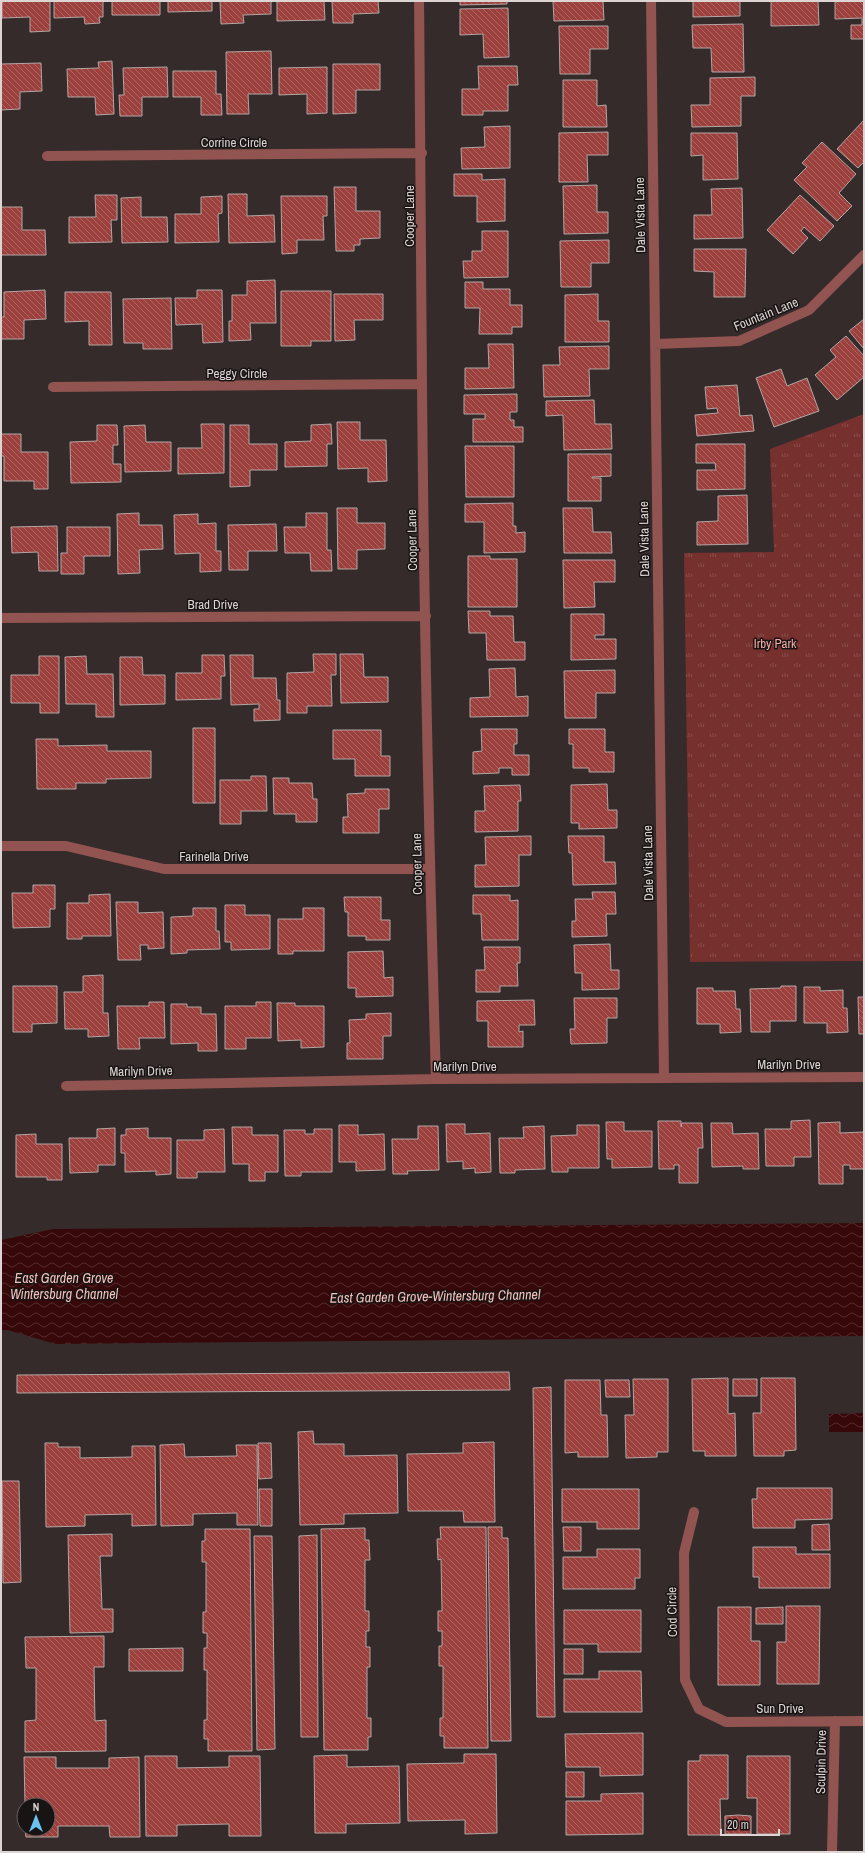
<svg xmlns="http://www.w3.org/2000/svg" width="865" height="1853" font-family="'Archivo Narrow',sans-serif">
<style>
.grass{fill:url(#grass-tufts)}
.water{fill:url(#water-waves)}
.building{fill:url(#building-back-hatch);stroke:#b3a6a5}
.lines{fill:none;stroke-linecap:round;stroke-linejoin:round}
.street{stroke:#915450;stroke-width:10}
.labels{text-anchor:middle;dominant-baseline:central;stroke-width:3;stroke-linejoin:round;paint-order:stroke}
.street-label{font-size:13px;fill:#dcd5d4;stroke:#191414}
.park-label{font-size:13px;fill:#f7aaa4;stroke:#191414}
.water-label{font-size:14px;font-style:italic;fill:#f4c0bb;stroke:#191414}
</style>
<defs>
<pattern id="grass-tufts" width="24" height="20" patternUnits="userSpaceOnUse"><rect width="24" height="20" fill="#76302e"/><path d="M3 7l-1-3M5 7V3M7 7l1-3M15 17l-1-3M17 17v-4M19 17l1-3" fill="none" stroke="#894d4b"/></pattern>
<pattern id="water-waves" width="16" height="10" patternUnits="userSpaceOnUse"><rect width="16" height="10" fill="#370809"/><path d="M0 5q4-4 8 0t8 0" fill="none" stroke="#532b2c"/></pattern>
<pattern id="building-back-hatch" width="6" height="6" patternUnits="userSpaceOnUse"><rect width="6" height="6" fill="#9c403d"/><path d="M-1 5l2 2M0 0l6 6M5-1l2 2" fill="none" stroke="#ae6461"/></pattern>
</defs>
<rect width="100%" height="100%" fill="#352b2a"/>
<path class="grass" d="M864,414v547l-174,1 -6,-409 90,-1 -4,-103z"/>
<path class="water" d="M864,1223v113l-809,8 -47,-14h-7v-90l52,-11z
M864,1413v19h-35v-18z"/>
<path class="building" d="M2,1h48v30l-20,1v-15l-28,1z
M54,1h49v16h-4l1,6 -15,1 -1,-7 -30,1z
M112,1h48v14h-48z
M168,1h44v10l-44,1z
M220,1h51v13l-28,1 1,8 -23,1z
M277,1h47l1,19 -48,1z
M332,1h46l1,12 -26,1v9h-20z
M460,1h47v3l-47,1z
M553,1h50l1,19 -50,1z
M693,1h47v15l-47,1z
M771,1h47l1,24 -48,1z
M835,1h29v38h-13v-14h11v-7l-27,1z
M508,8l1,49 -25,1 -1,-24 -23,1v-26z
M743,24l1,48h-32l-1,-24h-18l-1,-23z
M559,26h49v23h-18v25h-30z
M271,51l1,43h-24l1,20h-22l-1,-62z
M112,61l2,53 -18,1 -1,-18h-27l-1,-28 32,-1 -1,-6z
M41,63l1,28 -22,1v17l-19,1v-46z
M333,64h47v26h-24v23l-23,1z
M478,66h39l1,19h-10v26h-25v4h-21v-26h17z
M167,67l1,30h-26v19h-22l-1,-21h5l-1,-27z
M327,67v46l-20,1v-20l-28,1v-27z
M173,71h43v23h5l1,21h-21v-18h-28z
M755,77v19h-14v30l-49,1 -1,-22h19v-27z
M563,80h34v26l9,-1 1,22h-44z
M864,120v42l-6,6 -21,-19z
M510,126v42l-48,1 -1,-21 24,-1 -1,-20z
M608,132v23h-21l1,27h-29v-49z
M691,133h46l1,46 -35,1v-25l-12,1z
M822,142l34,32 -17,19 13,13 -15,15 -43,-41 13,-13 -5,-4z
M454,174h28v6l23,-1v42l-28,1v-26h-23z
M597,185v27h11v21l-44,1 -1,-48z
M334,187h22v24h24v27l-20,1v6h-6v6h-18z
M742,188l1,50 -49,1v-24h18l-1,-26z
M228,194h19v22l27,-1 1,27 -46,1z
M95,195h22v25h-6l1,22 -43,1v-26h27z
M800,195l34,31 -14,15 -16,-14 -3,4 7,7 -15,16 -26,-24z
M222,196v17l-4,1 1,28 -44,1v-29h26v-17z
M281,196h46v20h-4l1,24h-27v13l-15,1z
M141,197v20h26l1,25 -46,1 -1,-45z
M1,207h21v23h23l1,25h-45z
M482,231h26v46l-44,1 -1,-17h9v-10h10z
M609,240v23h-18v24h-30l-1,-46z
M694,249h52l-1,48h-31v-25l-20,-1z
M275,280l1,43h-26l1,17 -22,1v-20h3v-26h15v-14z
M465,282h18v7h27v16h12v22h-10v7h-33l1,-26h-15z
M45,290l1,29 -22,1v19h-23v-22h3v-25z
M197,290h25l1,52 -20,1 -1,-19 -26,1 -1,-27h22z
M281,291h50v50h-20v5h-30z
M65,292h46l1,53h-23v-24l-24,1z
M334,294h49v26h-29l1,20 -20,1z
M598,294v27h11v21h-44v-47z
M171,298l1,51h-29v-6h-19l-1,-44z
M864,319v30l-15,-18z
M846,336l18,20v21l-27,23 -22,-25 21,-18 -6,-7z
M488,344h25l1,44 -49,1v-21h24z
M609,346v23h-20l1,27 -46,1 -1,-32h17l-1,-18z
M781,369l6,17 20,-8 12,33 -45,16 -18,-49z
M737,385l3,31 12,-1 2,16 -57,5 -2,-21 23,-2 -1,-5 -10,1 -2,-22z
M517,394v18h-7v8h4v7h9v15h-50v-23h12v-5h-21v-19z
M594,400l1,24h16l1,25 -48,1 -1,-35 -17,1v-15z
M337,422h23v18h26l1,41 -19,1v-14l-30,1z
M201,424h23v49l-46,1v-26h24z
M331,424l1,20h-5v22l-42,1v-25l26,-1v-16z
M97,425h20l1,20h-5v19h8v18l-50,1 -1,-41 27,-1z
M145,425l1,17h25v29l-46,1 -1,-46z
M230,425h19v19h28v26h-27v16l-20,1z
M1,434h20v18h27v37h-14v-8h-30v-25h-3z
M696,444h49v45l-48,1v-20h19l-1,-7h-19z
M465,446h49v51h-48z
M568,454h43v22l-19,1v1h9v23h-33z
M747,495l1,49 -51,1v-23l21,-1v-25z
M513,503v23h3v7l9,-1v20l-41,1v-31h-19v-18z
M337,508h20v15h28v26l-28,1v19h-19z
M563,508h29l1,24h18l1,21h-48z
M139,513v12h23l1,24 -24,1 1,23 -22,1 -1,-60z
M306,513h21v37h4l1,21h-21l-1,-18h-25l-1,-26h22z
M198,514v10l18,-1v28h5v20l-21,1v-19l-25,1 -1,-39z
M276,524l1,27h-29v19h-19l-1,-45z
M57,526l1,45h-19l-1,-19 -26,1 -1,-26z
M67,527h43v29h-26v18h-23v-21h6z
M468,556h22v3h27v48h-49z
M563,560h52v22h-21l1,25 -31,1z
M468,611h22v5h23l1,26h11v18h-38l-1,-27h-17z
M571,614h33v21h-9v4h21v20l-45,1z
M313,654h23v21h-5l1,31h-25v7h-20v-40l27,-1z
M340,654h23l1,23h24v25l-47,1z
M202,655h22l1,21h-4v23l-45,1v-27h26z
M230,655h23v23h23l1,22h3v20l-26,1v-12h5v-5l-28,1z
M39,656h20v57h-19v-10h-29v-28h28z
M86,656l1,18h26l1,43h-18v-13h-30l-1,-47z
M120,657h22l1,18h22v29l-45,1z
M515,668l1,29 12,-1v20l-58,1v-19l20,-1 -1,-28z
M615,670v23h-19v25h-31l-1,-47z
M193,728h22v75h-22z
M481,729h36v15h-3v11h15v20h-17v-7h-13v5l-26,1v-22l9,-1z
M569,729h36v23h9v20h-25v-4h-16v-24h-4z
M333,730h48v26h9v20h-35v-17h-22z
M36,739h22v7l49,-1v6h44v27l-45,1v4h-30v6h-39z
M251,776h15l1,35h-26v13h-21v-44h31z
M273,778h16v5h23l1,16h4v23h-21v-8h-22z
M607,784l1,26h9v18l-38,1v-6h-8v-38z
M520,785l1,16h-3v30l-43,1v-21h10l-1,-25z
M365,789h24v20h-10v24h-36v-16h5l-1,-23 18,-1z
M531,836v19h-12v31l-44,1v-22h11l-1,-28z
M568,836h36v26h11l1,22 -43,1 -1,-32h-3z
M33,885h22v24h-5v18l-37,1 -1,-35h21z
M592,892h23l1,22h-10l1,22 -35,1v-16h4l-1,-22h18z
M110,894l1,42h-29v3h-15v-36h22v-8z
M473,895h37v6l8,-1v40h-36l-1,-26h-8z
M344,897h37v23h9v20h-24v-4h-18v-24h-3z
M116,902h22v11l25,-1 1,36 -16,1v-4h-8l1,15h-23z
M225,905h20v10h25v34l-39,1v-8h-6z
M193,908h23v23h3l1,18 -33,1v3l-16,1v-37l22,-1z
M303,908h21v43h-31v3h-15v-35h25z
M610,944l1,26h8v19l-37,1v-17h-7l-1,-28z
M484,947h36v16h-3l1,23h-18v6h-24v-22h9z
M383,951l1,27 9,-1v19l-37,1v-9h-8v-36z
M103,975v38h5l1,23 -21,1v-8h-23l-1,-37h19v-16z
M13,986h44v37l-25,1v8h-19z
M781,986h15v35h-26v11h-19l-1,-43 31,-1z
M804,987h16v4l23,-1v18h4l1,24 -21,1v-10h-23z
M697,988h16v3h22l1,18h4l1,23 -21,1v-9h-23z
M858,997h6v37h-5z
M574,998h43v20h-10v25l-36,1 -1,-15h5z
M534,1000l1,25h-16v7l4,-1v16h-35v-26h-11v-20z
M149,1002h15l1,36h-26l1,11h-22l-1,-43h32z
M256,1002h15v36h-25v11h-21v-43h31z
M277,1003h18v3h29v41l-23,1v-8l-23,1z
M171,1004h16v3h14v7h15l1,37h-19v-8l-27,1z
M391,1013v23h-8v23h-36v-16h3l-1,-23 17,-1v-5z
M810,1120l1,37h-17v9h-28l-1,-37h26v-8z
M658,1121h23v6l1,-4h20l1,25h-5v35h-19v-18h-5v4h-15z
M606,1122h18v9h28v36l-40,1v-9h-5z
M840,1122v11l24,-1v37h-14v-4h-7v19h-24l-1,-61z
M711,1123h21l1,11 25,-1 1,36h-16v-3l-31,1z
M446,1124h19v10l25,-1 1,39 -16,1v-5l-12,1v-8l-16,1z
M339,1125h19v10l26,-1 1,36 -29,1v-9h-17z
M577,1125h22v43h-31v4h-16l-1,-36 26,-1z
M418,1126h20l1,44 -32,1 1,3h-15l-1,-35h26z
M544,1126l1,43 -30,1v3h-15l-1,-35h25l-1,-11z
M232,1127h20v8h26v37h-13v9h-16v-17h-16z
M115,1128v37h-17v7l-28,1 -1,-35h28v-9z
M148,1128v10h23v36l-15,1v-4l-31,1v-19h-4v-18h5v-6z
M224,1129l1,43h-28v6h-20v-38h27v-10z
M314,1129h18v43h-31v4h-16l-1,-46h21v4h9z
M36,1134v10h26v36h-15v-3h-31v-42z
M509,1372l1,18 -493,3v-18z
M728,1378v36l7,-1 1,43h-31v-5h-12l-1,-72z
M761,1378h34l1,72 -12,1v5h-30l-1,-43h8z
M633,1379h35v73h-11v5l-31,1 -1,-43h9z
M733,1379h24v17h-24z
M565,1380h35l1,35h6l1,42h-30v-5l-13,1z
M605,1380h24l1,17h-24z
M551,1387l4,330h-18l-4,-329z
M313,1431l1,13h30v12l53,-1 1,58 -54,1v10l-44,1 -2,-93z
M494,1442l1,80h-31l-1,-11h-55l-1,-57 56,-1v-10z
M45,1443h13v4h22v11l52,-1v-11h23l1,79 -24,1v-12l-47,1v11l-39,1z
M258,1443h13l1,35 -13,1z
M184,1444l1,13 52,-1 -1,-11h21l1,80h-21v-12l-44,1v11l-32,1 -1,-81z
M2,1481h17l2,101 -18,1z
M757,1488h75v31l-37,1v8h-42l-1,-29h5z
M259,1489h13v37h-12z
M562,1489h77v40h-42v-7h-35z
M829,1524l1,26h-18v-25z
M440,1527h46l2,221h-44v-12h-4v-18h3v-52h-4v-20h3v-15h-4v-20h4l-1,-52 -3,1 -1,-21h4z
M488,1527h14v11h6l3,203h-20z
M563,1527h18v24h-17z
M365,1528v12h4l1,20h-5v51h4v20h-3v16h4v20h-3v51h4v19h-3v13h-44l-3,-221z
M205,1529h45l2,222h-44v-12h-4v-19h3v-50h-3v-22h3v-15h-4v-21h3v-50h-4v-21h3z
M112,1534v22h-12l2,53h11v23l-43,1 -2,-98z
M317,1535l1,202h-17l-2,-201z
M254,1536h18l3,213 -18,1z
M753,1547h43v7h34v34h-71v-11h-6z
M597,1549h43v29h-5v11h-72v-32h34z
M786,1606h34l-1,78h-42v-42h9z
M718,1607h33v34h9v44h-42z
M783,1607v17h-27v-16z
M564,1610h77v42h-43v-8h-34z
M104,1636v31h-10l1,54 11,-1v31l-81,1v-31l11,-1v-52h-10l-1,-31z
M183,1648v23h-54v-22z
M564,1649h19v25h-19z
M599,1671h42l1,41h-78v-33h35z
M643,1733v42l-43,1v-9h-34l-1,-33z
M464,1754h32l1,79 -32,1v-14l-57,1 -1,-57 57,-1z
M347,1755v12l52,-1 1,57 -54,1v9h-31l-1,-77z
M700,1755h28v44h-8l1,36h-33v-74h12z
M145,1756h32v12l52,-1v-11h31l1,80h-32v-12l-52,1v11h-31z
M747,1756h43v78h-33v-36h-10z
M24,1757h32v11h53v-10l30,-1 1,80h-30l-1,-11h-51v11h-32l-1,-8h23v-24h-23z
M566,1772h18v25h-18z
M643,1793v41l-77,1v-34h35v-7z
M738,1815l13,1v18h-26v-18z"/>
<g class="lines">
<path class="street" d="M419,1c2,128 1,256 3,385 2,231 7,462 14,693
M651,1l13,1076
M47,156l375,-3
M655,344l84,-3 70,-31 55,-55
M53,387l369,-3
M1,618l425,-2
M1,846h65l98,23h265
M66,1086l370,-7 428,-2
M694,1512l-10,41 1,127 14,29 27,13 138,-1
M832,1852l3,-131"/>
</g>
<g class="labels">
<g class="street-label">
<text x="234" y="142">Corrine Circle</text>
<text transform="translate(640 215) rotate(-91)">Dale Vista Lane</text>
<text transform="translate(409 216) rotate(-90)">Cooper Lane</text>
<text transform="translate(766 314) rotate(-22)">Fountain Lane</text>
<text x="237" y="373">Peggy Circle</text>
<text transform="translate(644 539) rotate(-91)">Dale Vista Lane</text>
<text transform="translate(412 540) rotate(-91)">Cooper Lane</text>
<text x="213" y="604">Brad Drive</text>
<text x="214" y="856">Farinella Drive</text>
<text transform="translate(648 863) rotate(-91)">Dale Vista Lane</text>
<text transform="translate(417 864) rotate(-91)">Cooper Lane</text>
<text x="789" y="1064">Marilyn Drive</text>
<text x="465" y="1066">Marilyn Drive</text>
<text transform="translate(141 1071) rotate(-1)">Marilyn Drive</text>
<text transform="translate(672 1612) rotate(-91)">Cod Circle</text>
<text x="780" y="1708">Sun Drive</text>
<text transform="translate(821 1762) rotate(-89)">Sculpin Drive</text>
</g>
<g class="park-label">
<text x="775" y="643">Irby Park</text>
</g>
<g class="water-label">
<text x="64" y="1278">East Garden Grove<tspan x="64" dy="16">Wintersburg Channel</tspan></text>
<text transform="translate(435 1296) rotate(-1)">East Garden Grove-Wintersburg Channel</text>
</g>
</g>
<rect width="865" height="1853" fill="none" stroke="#dcd5d4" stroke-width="4"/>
<g transform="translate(36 1817)"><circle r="19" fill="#191414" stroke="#676161"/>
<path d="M0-3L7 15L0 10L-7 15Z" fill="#6cc3f2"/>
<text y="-6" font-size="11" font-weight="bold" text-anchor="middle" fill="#dcd5d4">N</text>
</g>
<path d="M721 1829v6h58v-6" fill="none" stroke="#dcd5d4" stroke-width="2"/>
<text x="727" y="1829" font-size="12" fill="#dcd5d4" stroke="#191414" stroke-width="3" paint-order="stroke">20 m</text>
</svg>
